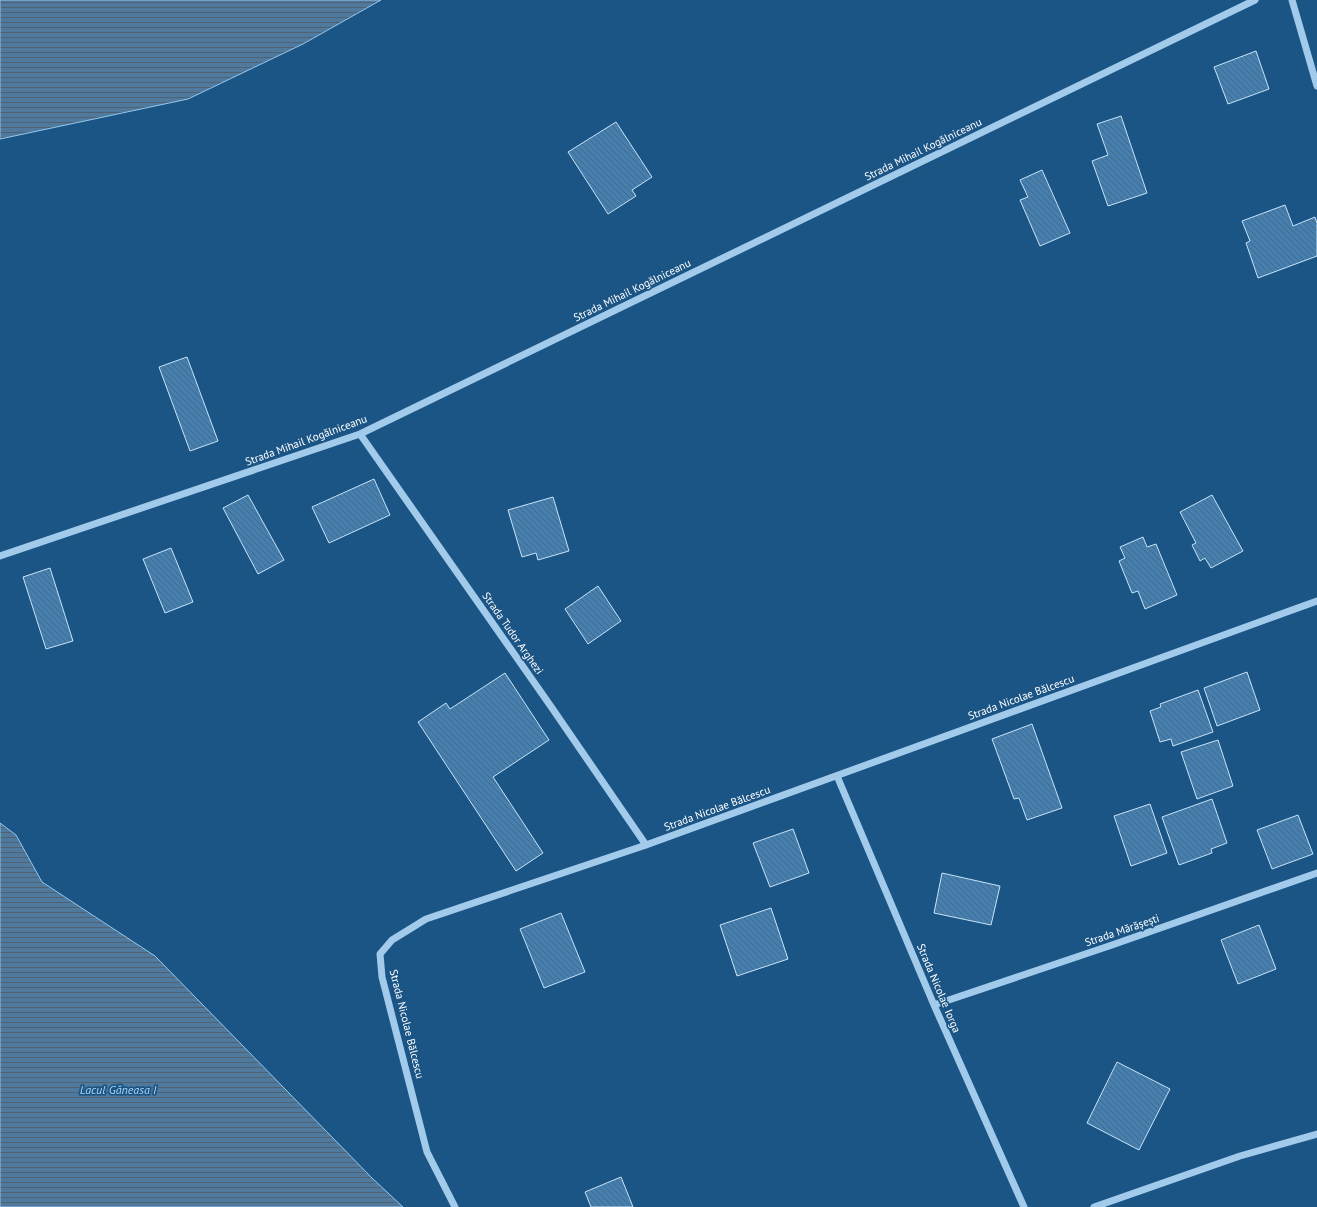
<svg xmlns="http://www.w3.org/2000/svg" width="1317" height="1207" font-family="'PT Sans',sans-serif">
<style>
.water{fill:url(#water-rules);stroke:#95c8ee}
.building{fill:url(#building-back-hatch);stroke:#c7e3f8}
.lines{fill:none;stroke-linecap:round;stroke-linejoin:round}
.minor{stroke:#a2cbeb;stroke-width:7}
.labels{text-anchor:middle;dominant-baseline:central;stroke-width:3.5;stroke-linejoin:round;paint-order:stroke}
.street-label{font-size:11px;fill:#fff;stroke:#1b5585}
.water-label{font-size:12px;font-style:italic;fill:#add5f3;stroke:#1b5585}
</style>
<defs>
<pattern id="water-rules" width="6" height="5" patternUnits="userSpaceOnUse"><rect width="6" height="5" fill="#4f799d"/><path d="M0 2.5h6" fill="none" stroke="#4e6274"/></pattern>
<pattern id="building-back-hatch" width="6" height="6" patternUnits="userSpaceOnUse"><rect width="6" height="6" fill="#447faf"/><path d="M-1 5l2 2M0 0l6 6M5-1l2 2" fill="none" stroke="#486882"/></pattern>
</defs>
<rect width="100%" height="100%" fill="#1b5585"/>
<path class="water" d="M0,0h381l-78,44 -115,55 -188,40z
M0,823l16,12 26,47 113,74 217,222 31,29h-403z"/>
<path class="building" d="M1256,51l13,38 -41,15 -14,-37z
M1121,116l26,77 -39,13 -16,-45 16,-6 -11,-31z
M616,122l36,55 -20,13 4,6 -28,18 -40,-62z
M1042,170l28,63 -30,13 -20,-46 8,-3 -8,-17z
M1285,205l8,21 22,-9 2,6v33l-59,22 -12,-35 4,-2 -8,-20z
M187,357l31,84 -28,10 -31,-84z
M374,479l16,36 -61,28 -17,-36z
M248,495l36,65 -26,14 -35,-66z
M1212,495l31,56 -32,17 -6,-10 -5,3 -8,-16 4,-2 -16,-31z
M553,497l16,54 -31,9 -2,-7 -14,4 -14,-47z
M1143,537l4,10 9,-3 21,51 -32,14 -7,-18 -6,2 -13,-32 6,-3 -5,-11z
M171,548l22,54 -28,11 -22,-54z
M50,568l23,73 -27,8 -23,-72z
M598,586l23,35 -33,23 -23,-35z
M1247,672l13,38 -43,16 -13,-38z
M505,673l44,67 -56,37 50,76 -27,18 -98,-149 28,-19 4,6z
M1198,690l15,42 -40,14 -2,-7 -11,3 -10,-31 11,-4 -1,-3z
M1032,724l30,84 -35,12 -8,-22 -5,1 -22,-60z
M1218,740l15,46 -36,13 -16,-47z
M1212,799l15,44 -16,6 1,4 -33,12 -17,-48z
M1150,804l17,49 -36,13 -17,-50z
M1298,815l15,39 -41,15 -15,-39z
M793,829l16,44 -39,14 -17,-44z
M942,873l58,13 -9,39 -57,-12z
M771,908l17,51 -51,17 -17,-51z
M561,913l24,59 -41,16 -24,-59z
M1259,925l17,44 -38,15 -17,-44z
M1117,1062l53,27 -31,61 -52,-27z
M621,1177l12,30h-42l-6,-15z"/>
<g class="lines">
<path class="minor" d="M1292,0l25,86
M360,434l192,274 94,137
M0,556l360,-122 895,-434
M837,776l97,229 90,202
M934,1005l178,-60 205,-72
M455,1207l-28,-55 -45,-175 -2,-23 12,-14 34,-21 220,-74 671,-244
M1094,1207l146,-51 77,-22"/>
</g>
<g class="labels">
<g class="street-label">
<text transform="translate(923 149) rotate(-26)">Strada Mihail Kogălniceanu</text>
<text transform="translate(632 290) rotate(-26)">Strada Mihail Kogălniceanu</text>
<text transform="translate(306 440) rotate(-20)">Strada Mihail Kogălniceanu</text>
<text transform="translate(513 633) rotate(55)">Strada Tudor Arghezi</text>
<text transform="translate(1021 697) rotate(-20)">Strada Nicolae Bălcescu</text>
<text transform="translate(717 808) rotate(-20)">Strada Nicolae Bălcescu</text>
<text transform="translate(1122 930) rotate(-19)">Strada Mărășești</text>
<text transform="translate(939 988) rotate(67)">Strada Nicolae Iorga</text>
<text transform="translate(407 1024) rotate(76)">Strada Nicolae Bălcescu</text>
</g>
<g class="water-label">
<text x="118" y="1089">Lacul Găneasa I</text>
</g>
</g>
</svg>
